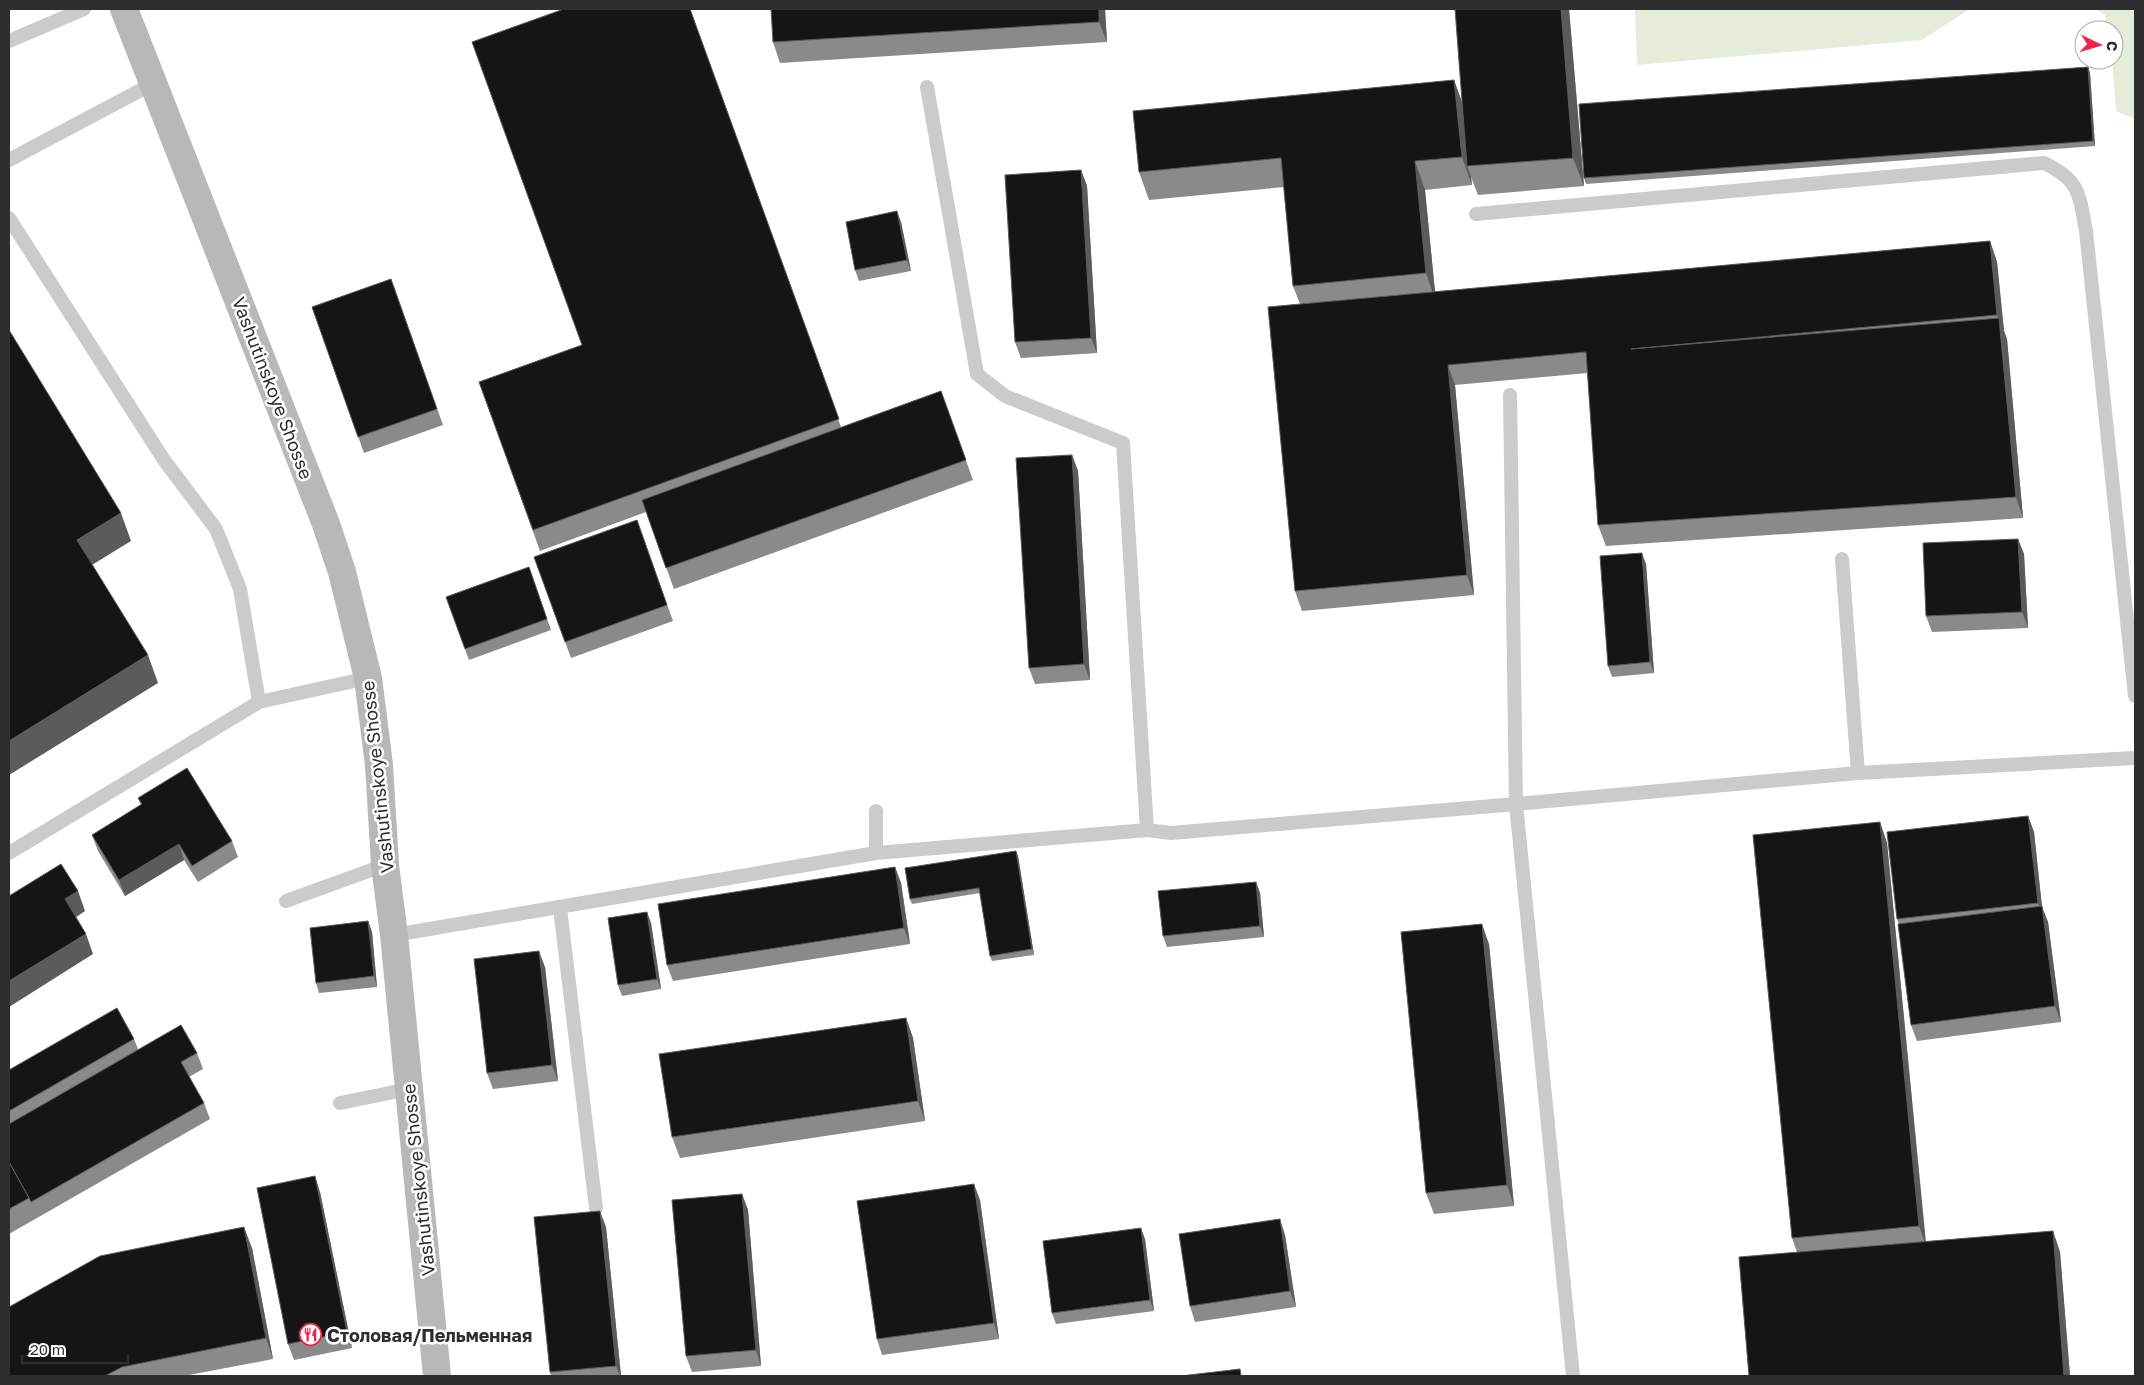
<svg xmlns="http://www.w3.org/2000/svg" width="2144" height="1385" font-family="'Golos Text',sans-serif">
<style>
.green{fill:#e5ecda}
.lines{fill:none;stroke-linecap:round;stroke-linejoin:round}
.lane{stroke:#cbcbcb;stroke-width:14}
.secondary{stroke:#b8b8b8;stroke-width:28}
.wall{fill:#8a8a8a}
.shaded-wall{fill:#5b5b5b}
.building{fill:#151515;stroke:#5b5b5b}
.labels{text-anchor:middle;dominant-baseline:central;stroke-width:5;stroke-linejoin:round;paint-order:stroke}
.street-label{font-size:18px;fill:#2e2e2e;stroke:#fff}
.poi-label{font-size:18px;font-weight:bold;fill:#2e2e2e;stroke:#fff;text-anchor:start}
</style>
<rect width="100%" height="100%" fill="#fff"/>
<path class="green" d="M1635,9h335l-48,31 -285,25z
M2096,9h39v110l-19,-8 -4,-51h2v-30h-7l-2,-15z"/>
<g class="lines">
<path class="lane" d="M9,41l75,-32
M927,87l50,287 28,22 118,47 24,387
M9,160l145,-77
M1476,214l568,-51c36,17 35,31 42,68l49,465
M9,218l155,242 52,69 24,60 19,113
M1510,395l6,409 342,-31 277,-15
M1842,559l16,214
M9,853l250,-151 109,-24
M876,853v-42
M286,901l99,-36
M560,908l36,300
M394,935l482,-82 271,-23 24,3 345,-29 57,572
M340,1103l69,-14"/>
<path class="secondary" d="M124,9l202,515 16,48 26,106 11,87 6,100 9,70 43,441"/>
</g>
<path class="wall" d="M690,9l151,418 100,-36 32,89 -299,109 -28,-77 -106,39 -61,-169 103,-37z
M1105,9l2,33 -327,21 -7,-21z
M1569,9l15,177 -106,9 -7,-18 1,8 -47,5 10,102 555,-51 7,21 7,69 3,8 16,179 -417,28 -8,-21 -10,-152 -133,12 19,210 -172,16 -7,-20 5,-287 -7,-18 -9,-99 -135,13 -10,-28 315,-92 8,22z
M2088,67l2,6 5,73 -509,38 -2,-6z
M1081,170l6,16 10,167 -76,5 -6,-16z
M901,222l10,49 -52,10 -4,-11z
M391,279l52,146 -79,28 -52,-146z
M1072,455l6,16 12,209 -55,4 -6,-16z
M637,520l36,101 -102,37 -37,-101z
M2018,539l6,15 4,74 -96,4 -6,-16z
M1646,564l8,109 -42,4 -4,-11z
M529,567l22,63 -82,30 -23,-63z
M138,798l94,43 6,16 -40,25 -14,-22 -59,36 -27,-45 -6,-16 49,-30z
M2028,816l6,16 8,75 6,15 13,100 -144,19 -6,-16 -12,-101 -2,-5z
M1880,822l7,21 39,399 127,-11 7,21 10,124h-321l48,-124 -5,-14z
M1016,851l2,5 16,99 -42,6 -2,-5 -10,-63 -68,11 -2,-5z
M895,867l6,16 9,61 -237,37 -6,-16z
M1256,882l4,11 4,44 -97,10 -4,-11z
M368,921l4,11 5,55 -58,6 -3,-10z
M651,923l10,66 -39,7 -4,-11z
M1489,944l25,262 -80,8 -8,-21z
M545,967l13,114 -65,8 -6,-16z
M906,1018l7,20 12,83 -245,37 -8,-21z
M134,1039l4,10 59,4 6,16 -14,8 15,26 6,16 -201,115v-164z
M320,1192l32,156 -58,12 -6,-16z
M742,1194l6,16 13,156 -69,6 -6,-16z
M980,1200l19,139 -117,16 -5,-16z
M606,1227l15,149h-70l-1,-4z
M1285,1235l11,72 -101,15 -5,-16z
M1145,1239l9,72 -98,13 -4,-11z
M252,1248l21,111 -89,17h-175z"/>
<path class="shaded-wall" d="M1099,9h6l2,33 -8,-20z
M1561,9h8l15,177 -11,-28z
M2088,67l2,6 5,73 -2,-5z
M1454,80l10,28 3,58 4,11 1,8 -10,-28z
M1415,161l10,29 11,112 -10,-29z
M1081,170l6,16 10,167 -6,-15z
M897,211l4,11 10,49 -4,-11z
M1990,241l7,21 7,69 3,8 16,179 -7,-21 -16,-174 -3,-8z
M1448,365l7,20 19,210 -7,-20z
M1072,455l6,16 12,209 -6,-16z
M121,513l10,28 -44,27 -10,-28z
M2018,539l6,15 4,74 -6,-16z
M1642,553l4,11 8,109 -4,-11z
M148,655l10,28 -149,92v-34z
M2028,816l6,16 8,75 6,15 13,100 -6,-16 -12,-88 -5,-15z
M1880,822l7,21 39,403 -7,-20z
M179,844l5,16 -59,36 -6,-16z
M1016,851l2,5 16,99 -2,-6z
M895,867l6,16 9,61 -6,-16z
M1256,882l4,11 4,44 -4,-11z
M78,891l7,20 -13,9 -7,-21z
M647,912l4,11 10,66 -4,-10z
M368,921l4,11 5,55 -3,-11z
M1482,924l7,20 25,262 -7,-21z
M86,934l7,20 -84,53v-26z
M539,951l6,16 13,114 -6,-16z
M906,1018l7,20 12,83 -7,-20z
M315,1176l5,16 32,156 -5,-16z
M974,1184l6,16 19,139 -5,-16z
M742,1194l6,16 13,156 -5,-16z
M600,1211l6,16 15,149h-1l-4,-10z
M1280,1219l5,16 11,72 -6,-16z
M244,1227l8,21 21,111 -7,-21z
M1141,1228l4,11 9,72 -4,-11z
M2053,1231l7,21 10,124h-6z"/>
<path class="building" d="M564,9h126l149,410 -306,111 -54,-148 103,-37 -110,-303z
M771,9h328v13l-326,20z
M1455,9h106l12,149 -106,8z
M2088,67l5,74 -509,37 -5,-74z
M1454,80l8,77 -47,4 11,112 -133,13 -12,-128 -142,14 -6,-61z
M1081,170l10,168 -76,4 -10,-167z
M897,211l10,49 -52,10 -9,-48z
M1990,241l7,74 -366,34 368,-31 17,179 -418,28 -12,-173 -138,13 19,210 -172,16 -27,-284z
M391,279l46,130 -79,28 -46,-130z
M9,330l112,183 -44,27 71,115 -139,86z
M941,391l25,69 -300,108 -24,-68z
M1072,455l12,209 -55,4 -13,-210z
M637,520l30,85 -102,37 -31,-85z
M2018,539l4,73 -96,4 -3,-73z
M1642,553l8,109 -42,4 -8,-110z
M529,567l18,52 -82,30 -19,-52z
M187,768l45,73 -40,25 -13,-22 -60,36 -27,-45 50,-31 -4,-6z
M2028,816l10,87 -141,16 -10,-87z
M1880,822l39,404 -127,12 -39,-403z
M1016,851l16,98 -42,7 -11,-68 -69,11 -5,-31z
M61,864l17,27 -13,8 21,35 -77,47v-85z
M895,867l9,61 -237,37 -9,-61z
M1256,882l4,44 -97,10 -5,-45z
M2042,906l13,100 -144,19 -13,-101z
M647,912l10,67 -39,6 -10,-67z
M368,921l6,55 -58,7 -6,-55z
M1482,924l25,261 -81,8 -25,-261z
M539,951l13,114 -65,8 -13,-114z
M117,1008l17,31 -125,72v-41z
M906,1018l12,83 -246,36 -13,-83z
M181,1025l16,28 -16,9 23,41 -173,99 -2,-4 -20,-36v-38z
M9,1162l20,36 -20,11z
M315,1176l32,156 -59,12 -31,-156z
M974,1184l20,139 -117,16 -20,-138z
M742,1194l14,156 -70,6 -14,-156z
M600,1211l16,155 -66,6 -16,-155z
M1280,1219l10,72 -100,15 -11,-72z
M244,1227l22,111 -144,29 -17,9h-96v-69l91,-51z
M1141,1228l9,72 -98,13 -9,-72z
M2053,1231l11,145h-315l-10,-119z
M1240,1369l1,7h-60z"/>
<defs>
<symbol id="restaurant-ring" viewBox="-11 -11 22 22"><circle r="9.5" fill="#fff" stroke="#ef2547" stroke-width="1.5"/><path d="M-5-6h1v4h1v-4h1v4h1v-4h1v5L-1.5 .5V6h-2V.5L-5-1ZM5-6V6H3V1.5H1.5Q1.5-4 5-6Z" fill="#ef2547"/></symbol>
</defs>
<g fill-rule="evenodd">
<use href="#restaurant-ring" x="298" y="1322" width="25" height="25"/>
</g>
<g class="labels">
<g class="street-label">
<text transform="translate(273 388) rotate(69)">Vashutinskoye Shosse</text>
<text transform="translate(377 777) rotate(-96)">Vashutinskoye Shosse</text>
<text transform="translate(418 1180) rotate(-96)">Vashutinskoye Shosse</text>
</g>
<g class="poi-label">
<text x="327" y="1335">Столовая/Пельменная</text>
</g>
</g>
<rect width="2144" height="1385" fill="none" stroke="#2e2e2e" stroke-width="20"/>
<g transform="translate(2099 45) rotate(95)"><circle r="24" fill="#ffffff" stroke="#ababab"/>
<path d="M0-4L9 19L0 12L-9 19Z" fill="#ef2547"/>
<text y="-8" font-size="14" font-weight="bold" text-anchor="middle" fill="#2e2e2e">С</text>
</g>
<path d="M22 1355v8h106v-8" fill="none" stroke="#2e2e2e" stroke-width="2.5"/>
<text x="30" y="1355" font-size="15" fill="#2e2e2e" stroke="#ffffff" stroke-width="4" paint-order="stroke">20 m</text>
</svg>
